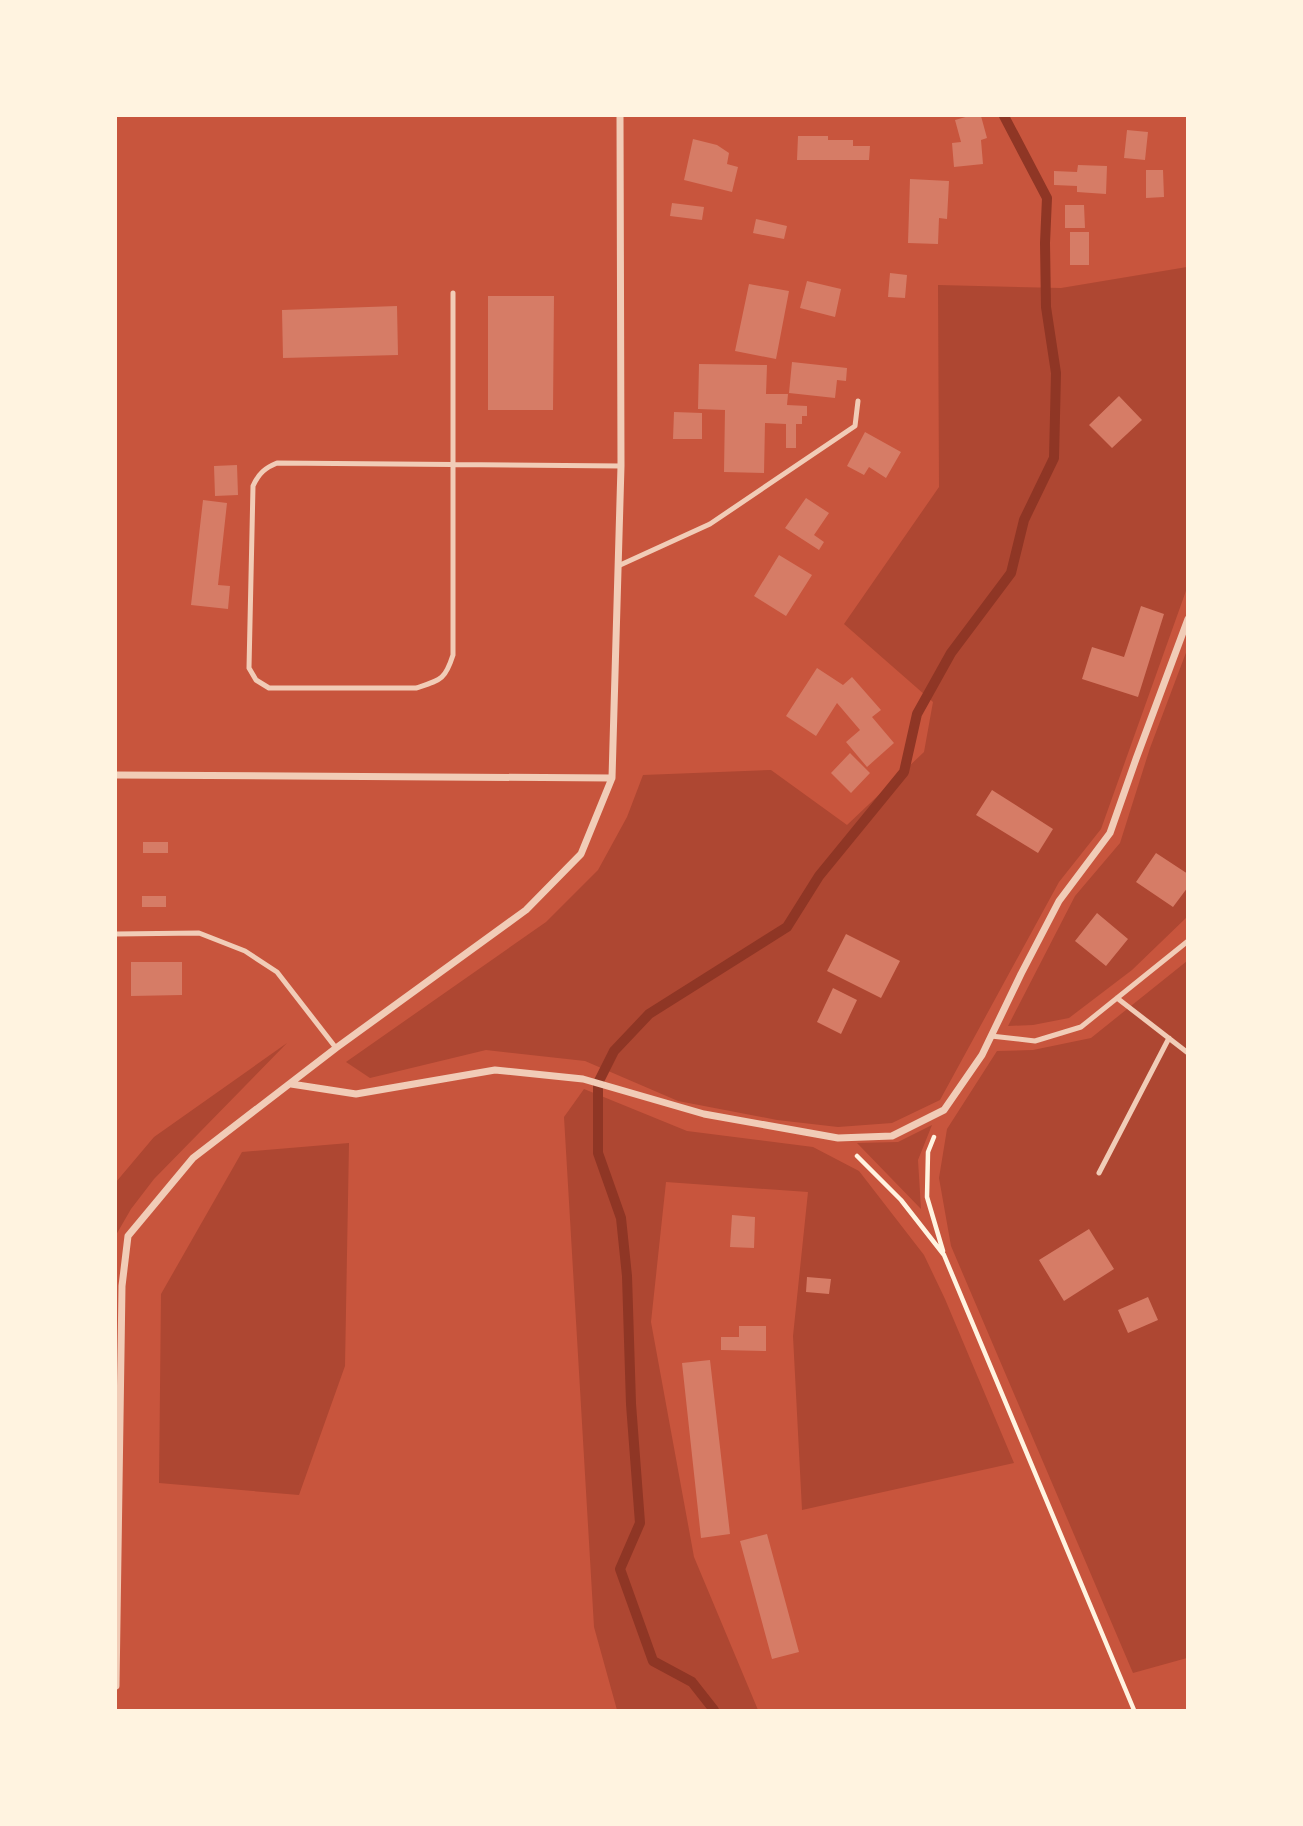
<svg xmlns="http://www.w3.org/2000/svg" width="1303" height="1826" font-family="Figtree,sans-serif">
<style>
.green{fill:#ae4732}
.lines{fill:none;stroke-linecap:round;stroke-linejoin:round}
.stream{stroke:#8f3625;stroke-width:10}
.building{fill:#d67c66}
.path{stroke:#fff3e0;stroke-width:4.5}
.service{stroke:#f1ccb7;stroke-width:5}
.minor{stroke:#f1ccb7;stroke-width:7}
</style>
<rect width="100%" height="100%" fill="#c8553d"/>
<path class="green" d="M1187,267v321l-86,241 -42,53 -119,218 -48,23 -54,4 -61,-7 -99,-19 -93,-40 -99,-11 -116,28 -24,-16 200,-140 52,-52 29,-53 16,-42 128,-5 76,55 77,-73 9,-50 -89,-78 95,-137 -1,-202 123,3z
M1187,650v267l-55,53 -63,48 -36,7 -25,1 67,-130 45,-53 30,-95z
M1187,961v697l-54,15 -182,-427 -12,-68 8,-49 50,-78 36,-1 58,-12z
M287,1043l-133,136 -23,30 -15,26v-53l38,-45z
M584,1089l103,42 126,16 46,24 65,84 21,44 69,164 -212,47 -9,-174 15,-144 -142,-10 -15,140 43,235 64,153h-141l-23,-83 -30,-510z
M932,1125l-14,35 3,49 -64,-66 41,-1z
M349,1143l-4,223 -46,129 -140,-12 2,-189 81,-142z"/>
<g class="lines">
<path class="stream" d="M714,1710l-22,-28 -39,-21 -33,-92 20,-46 -9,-119 -4,-128 -6,-58 -23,-65v-70l16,-32 35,-37 138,-87 32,-51 85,-104 13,-58 34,-61 60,-80 13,-53 30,-62 2,-85 -10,-66 -1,-64 2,-45 -43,-82"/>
</g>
<path class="building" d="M969,116h12l6,22 -6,2 2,24 -29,3 -2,-24 9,-1 -6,-22z
M1127,130l21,2 -3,28 -21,-2z
M798,136h30v4h25v6h17l-1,14h-72z
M693,139l24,6 12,8 -2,11 11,3 -6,25 -48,-12z
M1078,165l29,1 -1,28 -29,-2v-6l-23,-1v-14l23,1z
M1146,170h17l1,27 -18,1z
M910,179l39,2 -2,38 -8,-1 -1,26 -30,-1z
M672,203l32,4 -2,13 -32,-4z
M1065,205h19l1,23h-20z
M756,219l31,7 -3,13 -31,-6z
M1070,232h19v33h-19z
M890,273l17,2 -2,23 -17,-1z
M807,281l34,8 -6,28 -35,-9z
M749,284l40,7 -13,68 -41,-8z
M488,296h66l-1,114h-65z
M397,306l1,49 -115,3 -1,-48z
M792,362l55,6 -1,13 -9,-1 -2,18 -46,-5z
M699,364l68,1 -1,29h22l-1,11 20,1v10h-5v8h-6v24h-10v-24l-21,-1 -1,50 -40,-1 1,-62 -27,-1z
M1119,396l23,24 -30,28 -23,-23z
M674,412l28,1v26h-29z
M865,432l36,20 -15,26 -17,-11 -5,8 -17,-9z
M237,465l1,30 -23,1 -1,-30z
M806,498l23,15 -15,22 10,7 -5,8 -34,-22z
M203,500l24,3 -9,82 12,1 -2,23 -37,-4z
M779,555l33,20 -26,41 -32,-20z
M1141,606l23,8 -26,83 -56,-18 10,-32 32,10z
M817,668l26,17 9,-8 29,33 -9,7 22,26 -27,24 -21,-25 14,-12 -23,-27 -21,33 -30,-20z
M850,753l20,20 -19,20 -20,-20z
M992,790l61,39 -15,24 -62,-38z
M143,842h25v11h-25z
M1156,853l32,21v13l-15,20 -37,-25z
M142,896h24v11h-24z
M1097,913l31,26 -22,27 -31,-25z
M846,934l54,27 -19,37 -54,-27z
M131,962h51v33l-51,1z
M833,988l24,12 -16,34 -24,-12z
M732,1215l23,2 -1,31 -24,-1z
M1089,1229l25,40 -50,32 -25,-41z
M807,1277l24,2 -2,15 -23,-2z
M1148,1297l10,23 -30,13 -10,-23z
M739,1326h27v25l-45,-1v-13h18z
M710,1360l20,174 -29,4 -19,-175z
M767,1534l32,118 -27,7 -32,-118z"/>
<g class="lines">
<path class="path" d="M934,1137l-6,15 -1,45 16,54
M857,1156l44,44 43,55 190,455"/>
<path class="service" d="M453,293v362c-8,25 -12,25 -37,33h-147l-13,-8 -7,-12 4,-182c6,-13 12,-18 24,-23l344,3
M618,566l92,-42 145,-98 3,-25
M116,934l83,-1 46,18 32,21 59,76
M1117,998l71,55
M991,1036l44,5 46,-14 107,-86
M1099,1173l70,-135"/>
<path class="minor" d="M116,775l496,3
M291,1084l65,10 139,-24 88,9 121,35 134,24 54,-2 52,-26 38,-55 39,-81 38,-73 51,-68 26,-74 52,-140
M116,1686l6,-400 6,-50 65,-78 143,-110 190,-138 55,-56 31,-76 9,-312 -1,-350"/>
</g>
<rect width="1303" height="1826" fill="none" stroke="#fff3e0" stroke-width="234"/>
</svg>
